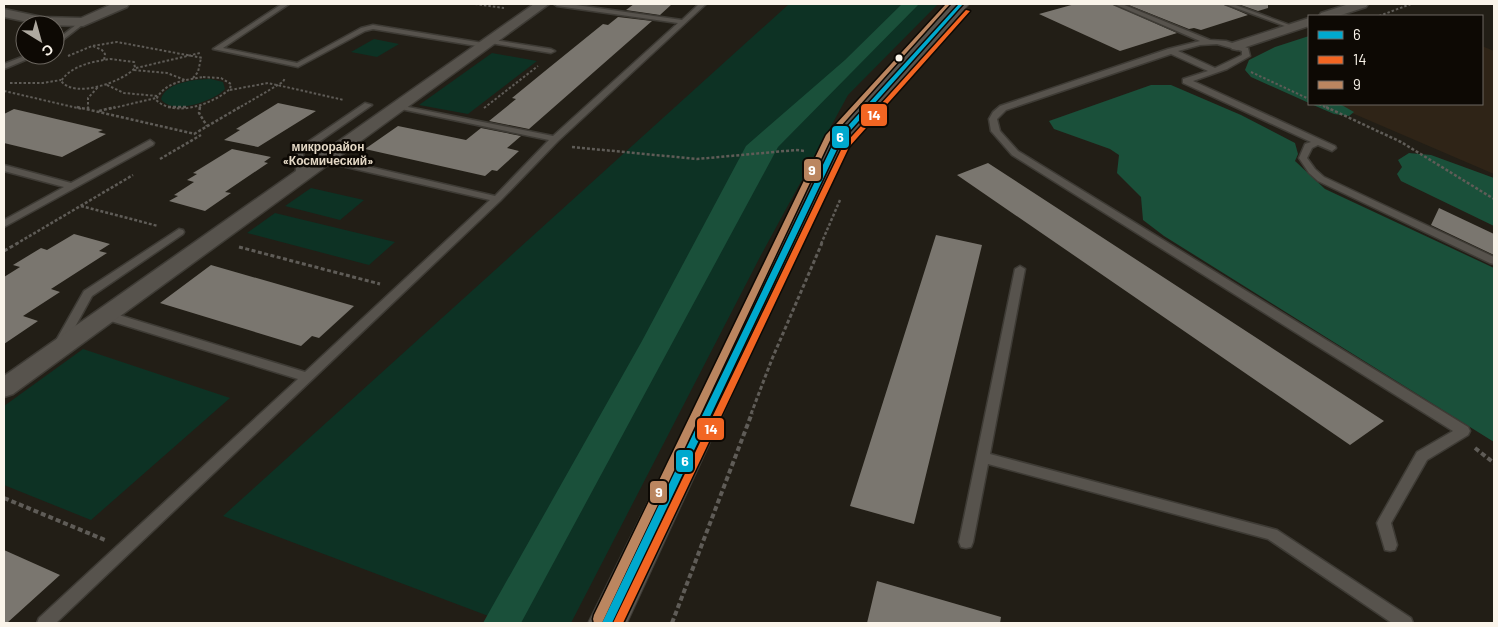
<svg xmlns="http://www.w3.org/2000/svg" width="1498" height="627" font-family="Barlow,sans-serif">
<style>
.education{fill:#2f2417}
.green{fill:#0d3224}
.forest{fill:#1a503a}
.building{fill:#7a766f}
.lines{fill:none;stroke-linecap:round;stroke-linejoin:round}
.service-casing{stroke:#3e3b35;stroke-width:3}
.minor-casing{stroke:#3e3b35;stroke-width:3}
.tertiary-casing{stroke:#3e3b35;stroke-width:2}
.path-far3{stroke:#5f5c57;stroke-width:2;stroke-dasharray:2.5 2;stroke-linecap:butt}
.path-far2{stroke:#5f5c57;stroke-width:2.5;stroke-dasharray:3 2;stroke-linecap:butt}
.path-far1{stroke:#5f5c57;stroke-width:3;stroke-dasharray:4 2.5;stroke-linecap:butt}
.path{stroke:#5f5c57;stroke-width:4;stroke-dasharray:5 3;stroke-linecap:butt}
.service{fill:#57534d;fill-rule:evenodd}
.minor{fill:#57534d;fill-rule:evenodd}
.tertiary{fill:#57534d;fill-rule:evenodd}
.bus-1-casing{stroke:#0d0904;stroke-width:3}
.bus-2-casing{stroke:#0d0904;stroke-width:3}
.bus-3-casing{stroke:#0d0904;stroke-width:3}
.bus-1{fill:#00a9ce;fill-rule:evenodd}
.bus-2{fill:#f26522;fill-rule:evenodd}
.bus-3{fill:#bb8660;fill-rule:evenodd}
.bus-dot{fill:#faf4ea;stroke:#0d0904;stroke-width:2}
.labels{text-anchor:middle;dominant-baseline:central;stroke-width:5;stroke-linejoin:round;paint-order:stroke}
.far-neighbourhood-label{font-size:12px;font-weight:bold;fill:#e4d8c5;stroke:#0d0904}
.line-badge{stroke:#0d0904;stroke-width:2}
.badge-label{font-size:14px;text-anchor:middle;font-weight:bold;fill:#fff}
</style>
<rect width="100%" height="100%" fill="#221e16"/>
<path class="education" d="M1482,46l12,5v123l-163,-70h151z"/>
<path class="green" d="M789,4h149l-90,91 -87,160 -190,368h-64l-284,-107z
M374,39l25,5 -22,13 -26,-5z
M492,53l45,8 -69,53 -49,-9z
M211,79l12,3 2,7c-11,12 -53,27 -64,10 5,-17 35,-20 50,-20z
M311,188l53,12 -24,20 -55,-14z
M275,213l120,29 -26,23 -122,-32z
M83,349l147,49 -139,122 -87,-35v-79z"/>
<path class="forest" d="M902,4h17l-141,143 -257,476h-38l159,-282 104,-195 99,-86z
M1309,36v67l-58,-26 -6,-7 4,-10 26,-13z
M1151,85h20l70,30 54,28 3,11 -3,7 30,28 169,79v174l-330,-206 -21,-16 -2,-23 -24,-24 2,-18 -9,-6 -56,-20 -5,-8z
M1311,104h29l14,8 -5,4 -15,-2z
M1409,153l22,2 63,23v48l-93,-45 -4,-7 5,-7 -4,-7z"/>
<path class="building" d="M634,4h38l-12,11 -34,-5z
M1075,4h37l65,29 -57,18 -81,-37z
M1126,4h97l25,11 -47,15 -7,-2 -5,1z
M1238,4h30v4l-10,3z
M618,17l34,4 -123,108 -40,-8 27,-22 -4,-1 33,-27 58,-47 5,1z
M278,103l38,8 -58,36 -34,-7 16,-10 -4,-1z
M14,109l89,21 -5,2 8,2 -44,23 -58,-14v-29z
M398,126l68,14 15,-12 40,8 -14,12 12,3 -22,20 -5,-1 -7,6 -120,-27z
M232,149l39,8 -7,5 4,1 -43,29 6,1 -26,18 -36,-10 9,-5 -4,-1 20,-13 -7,-2 10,-6 -4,-1z
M988,163l396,258 -34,24 -393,-270z
M1439,208l55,26v21l-63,-30z
M74,234l36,10 -11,7 8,2 -56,36 9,3 -37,24 15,5 -34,23v-67l16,-10 -7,-2 28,-17 6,2z
M936,235l46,10 -68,279 -64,-18z
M211,265l143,41 -35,32 -7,-2 -11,10 -141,-43z
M4,550l56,25 -53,48h-3z
M877,581l124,36 -1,6h-133z"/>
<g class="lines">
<defs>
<path id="service" d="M282,4h7l-66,44 74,15 64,-35 12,-3 110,18 4,2 -4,2 -110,-18 -8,2 -67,36 -85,-18z
M554,4h15l113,16 17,-16h7l-148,137 -58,60 -444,422h-19l2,-5 259,-239 -197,-61 -2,-3 2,-3h8l196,60 185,-172 -170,-39v-4l3,-1 172,40 54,-56 -153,-32 -4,-2 1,-2 160,32 125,-113 -121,-17z
M1114,4h8l88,36 16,1 22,7 2,8 -23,13 -34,12 142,65 1,2 -4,3 -14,-6 -6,3 -5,10 8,11 9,8 170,80v7l-4,-1 -172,-82 -9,-8 -10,-15 6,-14 6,-2 -128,-59v-4l25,-8 -37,-17 -165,56 -9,9 3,12 18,20 450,276 2,4 -2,4 -41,25 -36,63 6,22 -2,5 -5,1 -5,-1 -8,-27 2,-4 38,-67 36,-21 -441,-276 -21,-24 -2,-12 4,-7 7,-6 168,-57 32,-8zM1217,44l25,7v4l-27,13 -37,-17 22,-6z
M1225,4h8l62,23 -5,1z
M81,21l5,1 -31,24v-5z
M487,39l64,10 4,2 -4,2 -61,-10 -4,-2z
M27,55h10l-33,14v-5z
M365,103l7,2 -69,48 1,23 -5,3 -3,-1v-28z
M150,140l4,3 -1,2 -149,82v-7l60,-33 -60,-16v-6l67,18z
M179,229l4,1 1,2 -1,2 -91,62 -28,51h-8l-2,-3 30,-53z
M1020,266l5,3 -35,185 287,76 134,88 2,5h-21l-124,-84 -280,-75 -15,78 -2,5 -5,1 -5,-1 -2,-5 56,-273z"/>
<path id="minor" d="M112,4h17l-2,3 -44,19 -41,-1 -38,-8v-8l38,8 39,1z
M534,4h15l-536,390 -9,3v-21z
M1349,4h19l-2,3 -28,9h-19l2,-3z
M1309,18v8l-72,24 -5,-1 -2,-3 2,-3z"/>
<path id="tertiary" d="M952,4h17l-121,138 -221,481h-39l239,-483z"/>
</defs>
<use href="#service" class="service-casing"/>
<use href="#minor" class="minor-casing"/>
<use href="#tertiary" class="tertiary-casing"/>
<path class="path-far3" d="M475,4l29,4
M1379,16l32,-12
M93,46l9,4 3,4 -1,6
M68,56l24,-10 25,-4 86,16
M110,59l24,3 1,6c-13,14 -60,31 -74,13 11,-16 31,-19 49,-22z
M136,68l64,-15
M134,70l33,3 18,7
M1251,72l58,27
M203,77l18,1 10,6 -1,5c-18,15 -54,29 -74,11 8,-18 30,-20 47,-23z
M193,78l5,-6 3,-14
M10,83h33l18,-3
M107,85l17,8 33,3
M230,90l38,-7 76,17
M4,91l78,18
M1319,104l10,5
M484,108l54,-42
M88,109v-11l10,-11
M109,109l47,-11
M200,109v-4
M237,109l46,-27 2,-4"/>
<path class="path-far2" d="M77,107l118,27
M88,107v3
M168,107h19
M200,107l-1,6 8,13
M1326,107l75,35 93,57
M99,111l16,-4
M194,134l46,-27
M572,147l125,12 99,-9 9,1
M160,159l41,-24
M81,206l77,20
M16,244l117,-69
M821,244l19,-44"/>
<path class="path-far1" d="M239,247l141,37
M4,251l14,-8
M751,414l21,-55 50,-116"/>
<path class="path" d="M1475,448l19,15
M4,498l101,42
M672,623l80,-210"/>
<use href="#service" class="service"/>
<use href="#minor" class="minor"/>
<use href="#tertiary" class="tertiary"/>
<defs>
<path id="bus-1" d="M959,4h4l-122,137 -229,482h-10l233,-483z"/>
<path id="bus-2" d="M966,10l4,1 -121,136 -226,476h-10l230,-477z"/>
<path id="bus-3" d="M946,4h4l-118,132 -230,487h-8l-1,-4 1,-4 232,-480z"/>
</defs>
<use href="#bus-1" class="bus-1-casing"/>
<use href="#bus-2" class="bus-2-casing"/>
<use href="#bus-3" class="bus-3-casing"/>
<use href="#bus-1" class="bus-1"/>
<use href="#bus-2" class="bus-2"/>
<use href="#bus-3" class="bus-3"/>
</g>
<circle class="bus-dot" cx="899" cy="58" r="4.5"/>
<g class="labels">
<g class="far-neighbourhood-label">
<text x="328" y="146">микрорайон<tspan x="328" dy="14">«Космический»</tspan></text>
</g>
</g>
<g class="line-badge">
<rect x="860" y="103" width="28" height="24" rx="5" fill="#f26522"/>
<rect x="831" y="125" width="19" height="24" rx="5" fill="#00a9ce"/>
<rect x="803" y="158" width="19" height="24" rx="5" fill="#bb8660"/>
<rect x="696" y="417" width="29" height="24" rx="5" fill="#f26522"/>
<rect x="675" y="449" width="19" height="24" rx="5" fill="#00a9ce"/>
<rect x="649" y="480" width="19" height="24" rx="5" fill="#bb8660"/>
</g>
<g class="badge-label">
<text x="874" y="120">14</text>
<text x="840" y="142">6</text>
<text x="812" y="175">9</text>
<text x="711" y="434">14</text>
<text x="685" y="466">6</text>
<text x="659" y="497">9</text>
</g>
<rect width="1498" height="627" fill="none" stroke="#faf4ea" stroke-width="10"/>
<rect x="1308" y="15" width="175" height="90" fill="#0d0904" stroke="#6c6760"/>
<rect x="1318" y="31" width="25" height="8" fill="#00a9ce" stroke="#6c6760"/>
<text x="1353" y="40" font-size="15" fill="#faf4ea">6</text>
<rect x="1318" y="56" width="25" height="8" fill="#f26522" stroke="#6c6760"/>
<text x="1353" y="65" font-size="15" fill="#faf4ea">14</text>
<rect x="1318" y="81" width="25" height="8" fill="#bb8660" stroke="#6c6760"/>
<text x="1353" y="90" font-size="15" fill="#faf4ea">9</text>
<g transform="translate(40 40) rotate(143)"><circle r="24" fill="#0d0904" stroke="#6c6760"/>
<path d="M0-4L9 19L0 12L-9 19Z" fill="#aea9a0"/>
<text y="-8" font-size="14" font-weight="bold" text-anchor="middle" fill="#faf4ea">С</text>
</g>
</svg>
